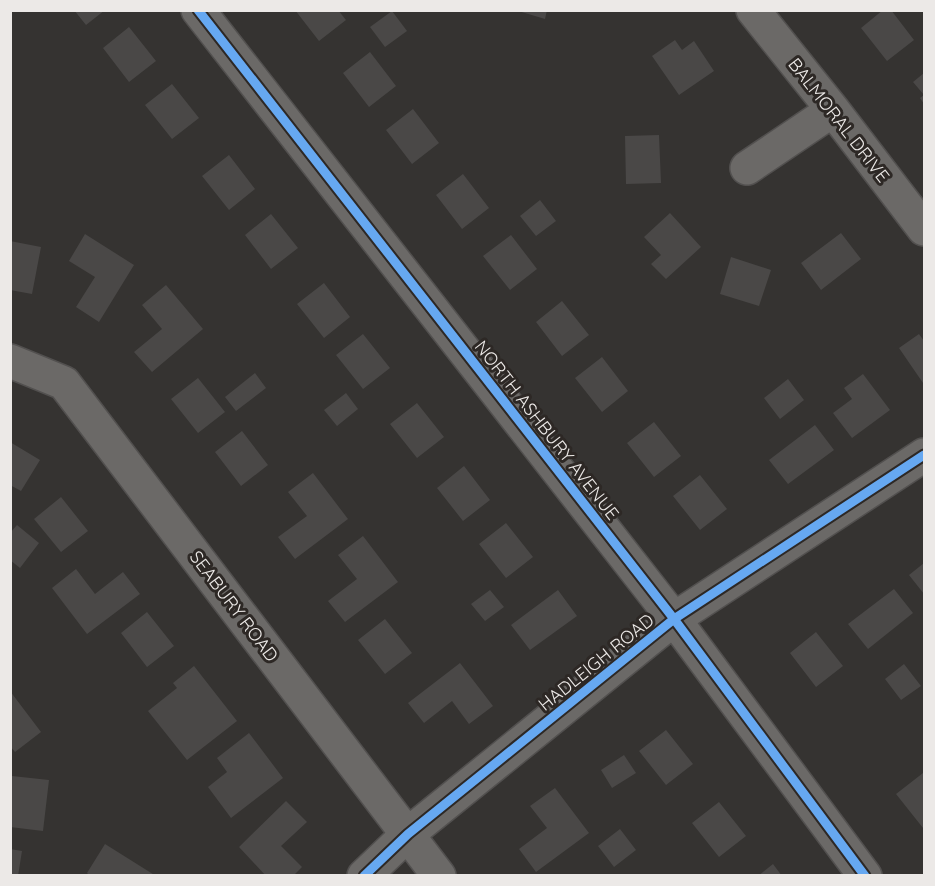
<svg xmlns="http://www.w3.org/2000/svg" width="935" height="886" font-family="Quicksand,sans-serif">
<style>
.building{fill:#4a4847}
.lines{fill:none;stroke-linecap:round;stroke-linejoin:round}
.minor-casing{stroke:#52504f;stroke-width:36}
.minor{stroke:#6b6967;stroke-width:33}
.cycleway-casing{stroke:#2d2825;stroke-width:13}
.cycleway{stroke:#66a8f1;stroke-width:9}
.labels{text-anchor:middle;dominant-baseline:central;stroke-width:6;stroke-linejoin:round;paint-order:stroke}
.street-label{font-size:18px;fill:#ece9e7;stroke:#2d2825}
</style>
<rect width="100%" height="100%" fill="#353331"/>
<path class="building" d="M74,10h31l-19,15z
M295,10h43l8,10 -27,21z
M515,10h32l-2,9z
M883,10h8l23,30 -27,21 -26,-33z
M392,11l15,20 -22,16 -15,-20z
M129,27l27,34 -27,21 -26,-34z
M675,40l7,10 12,-9 20,30 -35,24 -27,-39z
M370,52l26,34 -27,21 -26,-34z
M924,73v31l-4,-6 4,-3 -11,-13z
M172,84l27,34 -27,21 -27,-34z
M413,109l26,34 -27,21 -26,-34z
M659,135l2,48 -35,1 -1,-48z
M229,155l26,34 -26,21 -27,-34z
M463,174l26,34 -27,21 -26,-34z
M540,200l16,21 -20,15 -16,-20z
M670,213l31,34 -35,32 -15,-15 10,-9 -17,-18z
M271,214l27,34 -27,21 -26,-34z
M841,233l20,26 -40,31 -20,-27z
M85,234l49,31 -35,57 -23,-15 19,-30 -26,-16z
M511,235l26,34 -27,21 -27,-34z
M10,241l31,6 -9,47 -22,-4z
M731,257l40,13 -12,36 -39,-12z
M324,283l26,34 -26,21 -27,-34z
M166,285l37,44 -51,43 -18,-20 28,-23 -20,-24z
M562,301l27,34 -27,21 -26,-34z
M363,334l27,34 -27,21 -27,-34z
M919,334l5,7v41l-1,1 -24,-35z
M602,357l26,34 -26,21 -27,-34z
M255,373l11,15 -30,23 -11,-14z
M863,374l27,36 -38,28 -19,-25 19,-14 -8,-11z
M198,378l27,34 -27,21 -27,-34z
M788,379l16,21 -24,19 -16,-21z
M346,393l12,16 -21,17 -13,-16z
M417,403l27,34 -27,21 -27,-34z
M654,422l27,34 -27,21 -27,-34z
M815,425l19,25 -46,34 -19,-24z
M242,431l26,34 -27,21 -26,-34z
M10,442l30,18 -19,31 -11,-6z
M464,466l26,34 -27,21 -26,-33z
M313,473l35,46 -53,40 -17,-22 29,-21 -19,-24z
M700,475l27,34 -27,21 -27,-34z
M61,497l27,34 -27,21 -27,-33z
M506,523l27,34 -27,21 -27,-34z
M17,525l22,18 -19,25 -10,-8v-27z
M363,536l35,46 -53,40 -17,-21 29,-22 -19,-24z
M924,563v31l-15,-19z
M76,569l19,25 28,-22 17,22 -53,40 -35,-46z
M894,589l19,24 -45,36 -20,-25z
M490,590l14,17 -19,14 -14,-17z
M558,590l19,26 -47,34 -19,-25z
M147,612l27,34 -27,21 -26,-34z
M385,619l27,34 -27,21 -27,-34z
M816,632l27,34 -27,21 -26,-34z
M460,663l33,43 -24,18 -17,-23 -28,22 -16,-20z
M904,664l17,22 -20,14 -16,-21z
M194,666l43,55 -50,39 -39,-49 29,-23 -4,-5z
M10,691l31,41 -26,20 -5,-6z
M666,730l27,34 -27,21 -27,-34z
M249,733l34,45 -52,40 -23,-31 19,-15 -10,-14z
M624,755l12,18 -24,15 -11,-18z
M923,773l1,2v52l-1,1 -27,-34z
M12,776l37,4 -6,51 -33,-4v-35z
M555,788l34,45 -53,39 -17,-23 28,-21 -17,-22z
M286,801l21,21 -26,24 21,21 -9,9h-27l-27,-29z
M719,802l27,34 -27,21 -27,-34z
M620,829l16,21 -22,17 -16,-21z
M105,844l51,32h-66l-3,-3z
M10,849l12,2 -4,25h-8z
M773,864l9,12h-24z"/>
<g class="lines">
<defs>
<path id="minor" d="M198,10l476,609 191,257
M753,10l80,100 91,119
M747,168l86,-58
M10,361l54,22 375,493
M364,876l44,-42 266,-215 250,-164"/>
</defs>
<use href="#minor" class="minor-casing"/>
<use href="#minor" class="minor"/>
<defs>
<path id="cycleway" d="M198,10l476,609 191,257
M364,876l44,-42 266,-215 250,-164"/>
</defs>
<use href="#cycleway" class="cycleway-casing"/>
<use href="#cycleway" class="cycleway"/>
</g>
<g class="labels">
<g class="street-label">
<text transform="translate(839 120) rotate(52)">BALMORAL DRIVE</text>
<text transform="translate(547 430) rotate(52)">NORTH ASHBURY AVENUE</text>
<text transform="translate(234 606) rotate(53)">SEABURY ROAD</text>
<text transform="translate(596 662) rotate(-39)">HADLEIGH ROAD</text>
</g>
</g>
<rect width="935" height="886" fill="none" stroke="#ece9e7" stroke-width="24"/>
</svg>
